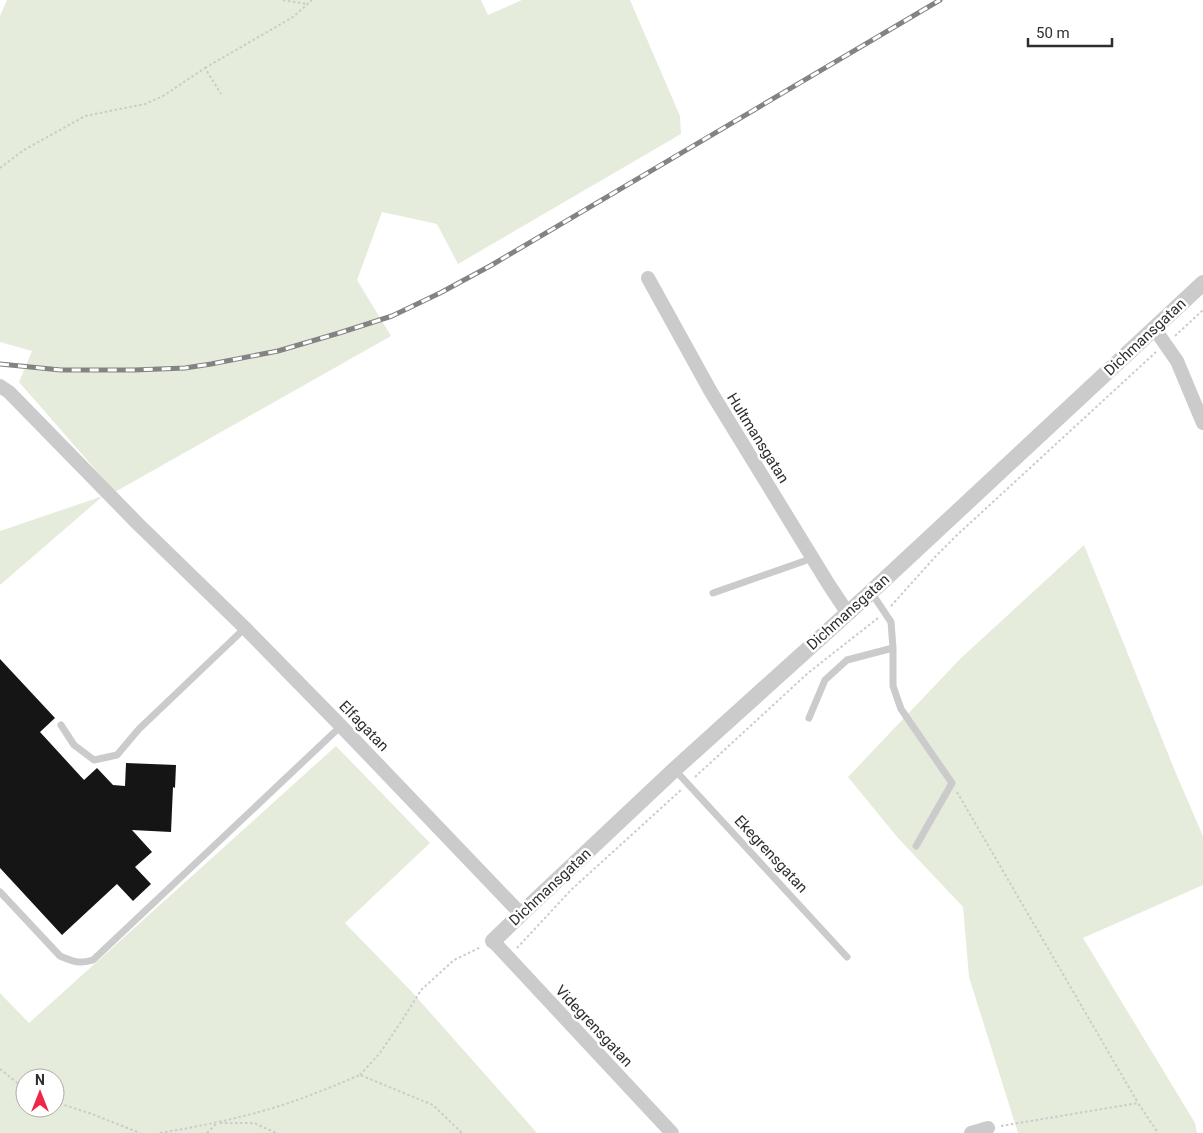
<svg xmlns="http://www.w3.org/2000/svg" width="1203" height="1133" font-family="Roboto,sans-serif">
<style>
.green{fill:#e6ecdb;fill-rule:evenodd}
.building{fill:#151515}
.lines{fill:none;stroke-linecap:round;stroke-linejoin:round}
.path{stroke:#cbcbcb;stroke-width:2;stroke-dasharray:2.5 2.5;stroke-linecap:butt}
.service{stroke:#cbcbcb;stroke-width:7}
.minor{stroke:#cbcbcb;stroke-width:14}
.tertiary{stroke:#cbcbcb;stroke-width:16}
.rail-casing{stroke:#838383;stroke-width:5}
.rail{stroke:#fff;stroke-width:3;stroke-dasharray:9;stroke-linecap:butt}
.labels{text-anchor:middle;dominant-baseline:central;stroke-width:5;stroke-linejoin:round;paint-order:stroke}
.street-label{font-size:15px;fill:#2e2e2e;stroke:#fff}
</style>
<rect width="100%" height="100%" fill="#fff"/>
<path class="green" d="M7,0h474l7,15 34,-15h108l50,116 1,18 -223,130 -21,-40 -55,-12 -25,68 34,56 -276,156 -96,-110 13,-31 -32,-9v-326z
M103,496l-103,89v-54z
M1084,545l93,231 26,60v49l-120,53 112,185 2,10h-179l-49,-156 -6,-70 -65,-69 -50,-61 113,-119z
M336,746l94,97 -85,80 67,69 125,141h-537v-140l29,30zM25,1078h30v30h-30z"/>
<path class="building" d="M0,659l55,59 -15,14 44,48 13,-12 16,17 12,1 1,-23 50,2 -1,23 -2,-1 -2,45 -39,-2 20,22 -17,15 16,17 -18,17 -16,-17 -55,51 -62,-67z"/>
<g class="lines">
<path class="path" d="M283,0l24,4
M205,68l88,-51 19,-17
M0,168l24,-18 61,-34 60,-12 18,-8 42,-28 16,26
M1175,336l28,-26
M891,606l44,-49 21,-21 200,-184
M695,777l113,-104 70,-55
M957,792l181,311
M517,948l54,-58 110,-100
M0,1069l25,20
M360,1075l20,-22 21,-31 20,-32 33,-30 27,-13
M55,1102l37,12 48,19
M220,1123h34l22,10
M1001,1126l137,-23 20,30
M160,1133c36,-6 71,-13 106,-23 32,-9 63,-22 94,-35l73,30 29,28
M207,1133l9,-9"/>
<path class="service" d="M871,592l20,30 2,26v38l8,23 51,74 -36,63
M713,593l100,-35
M809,718l16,-38 22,-20 46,-12
M61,725l13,20 20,15 23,-5 22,-26 106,-101
M675,770l172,187
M0,892l60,64c14,6 19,8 33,4l248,-234"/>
<path class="minor" d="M648,278l63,114 118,193 18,27
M1154,328l23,33 26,62
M0,386l9,6 129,132 107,104 96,98 180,188
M493,941l179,192
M971,1133l17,-5"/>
<path class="tertiary" d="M493,941l28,-27 154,-145 196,-177 332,-309"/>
<defs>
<path id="rail" d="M0,364l61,6h73l51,-2 26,-4 67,-13 61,-18 53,-17 48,-23 50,-27 450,-266"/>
</defs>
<use href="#rail" class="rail-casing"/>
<use href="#rail" class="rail"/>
</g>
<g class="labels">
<g class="street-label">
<text transform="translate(1145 337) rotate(-43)">Dichmansgatan</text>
<text transform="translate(758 438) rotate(58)">Hultmansgatan</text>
<text transform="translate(848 612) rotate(-42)">Dichmansgatan</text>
<text transform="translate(364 726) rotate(46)">Elfagatan</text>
<text transform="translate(771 854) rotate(47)">Ekegrensgatan</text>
<text transform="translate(550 887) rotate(-43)">Dichmansgatan</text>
<text transform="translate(594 1026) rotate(47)">Videgrensgatan</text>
</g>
</g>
<g transform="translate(40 1093)"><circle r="24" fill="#ffffff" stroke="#ababab"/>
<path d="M0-4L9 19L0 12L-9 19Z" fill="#f02647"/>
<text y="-8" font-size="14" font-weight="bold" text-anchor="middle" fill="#2e2e2e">N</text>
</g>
<path d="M1028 38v8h84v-8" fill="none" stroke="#2e2e2e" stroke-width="2.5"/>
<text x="1036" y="38" font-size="15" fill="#2e2e2e" stroke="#ffffff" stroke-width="4" paint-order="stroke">50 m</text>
</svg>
